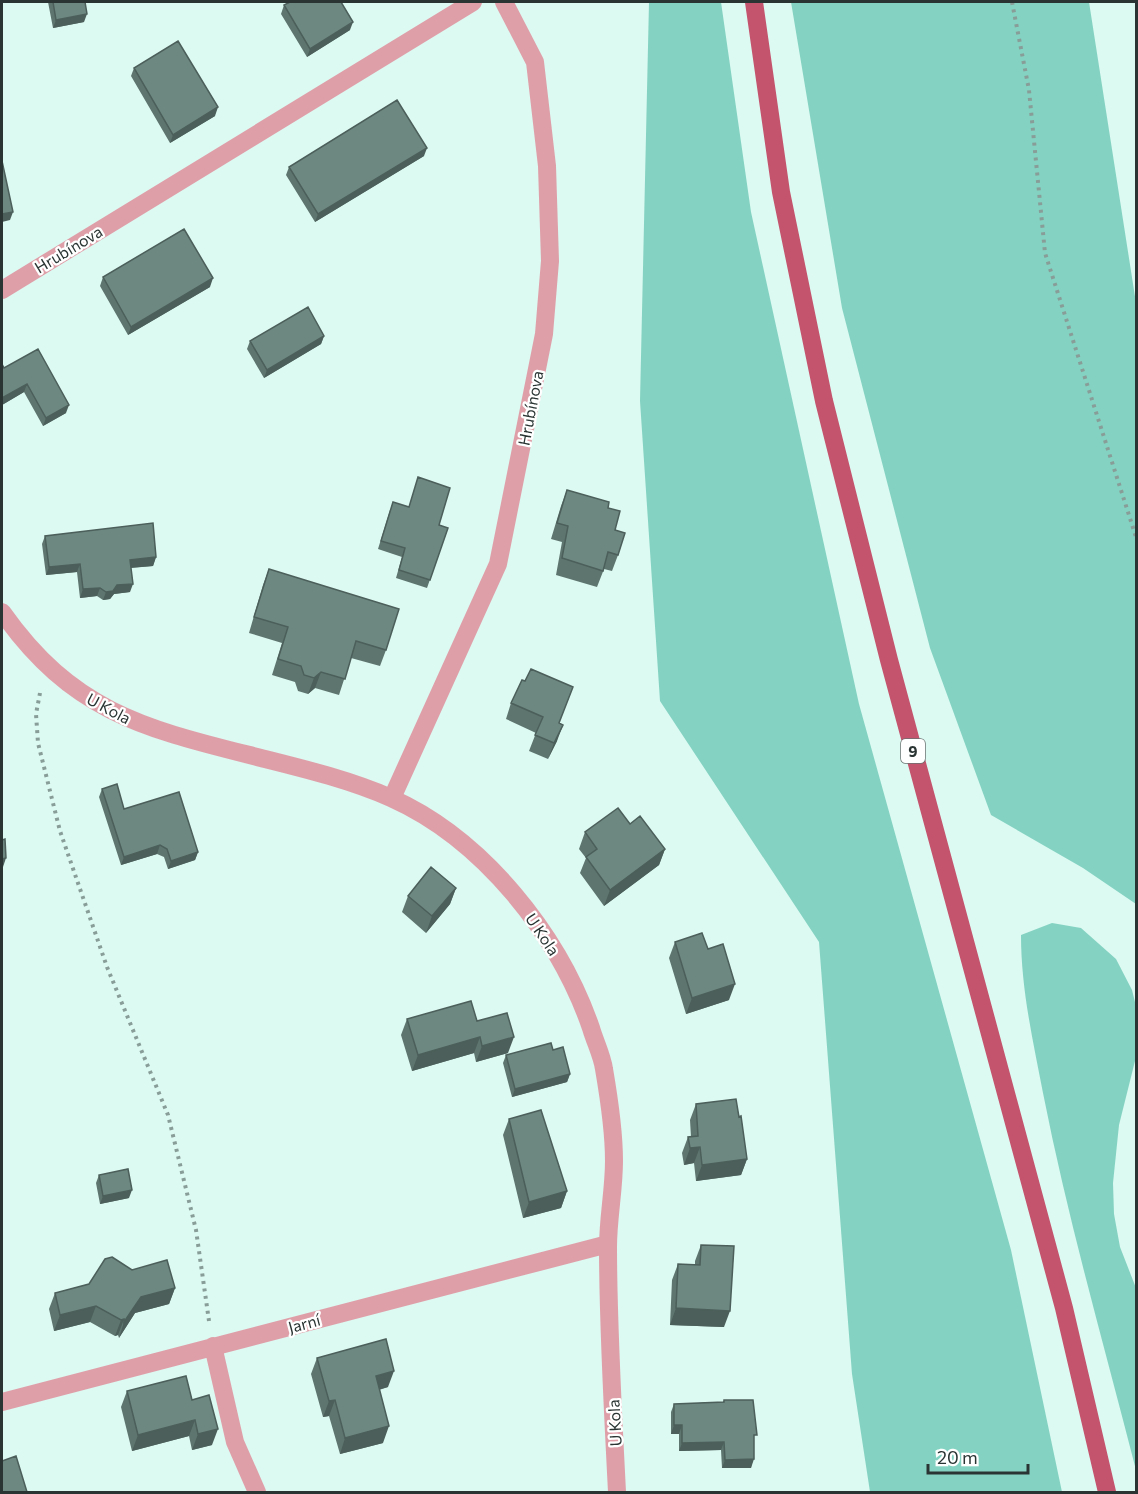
<svg xmlns="http://www.w3.org/2000/svg" width="1138" height="1494" font-family="Commissioner,sans-serif">
<style>
.green{fill:#84d3c2}
.lines{fill:none;stroke-linecap:round;stroke-linejoin:round}
.path{stroke:#889d98;stroke-width:4;stroke-dasharray:3 4.5;stroke-linecap:butt}
.minor{stroke:#df9fa9;stroke-width:18}
.primary{stroke:#c4536d;stroke-width:18}
.wall{fill:#5e756f}
.shaded-wall{fill:#4c5f5a}
.building{fill:#6d8881;stroke:#4c5f5a;stroke-width:1.5}
.labels{text-anchor:middle;dominant-baseline:central;stroke-width:4.5;stroke-linejoin:round;paint-order:stroke}
.shield{fill:#fff;stroke:#6a7270;stroke-width:1.5}
.shield-label{font-size:15px;font-weight:bold;fill:#2a3533}
.street-label{font-size:16px;fill:#2a3533;stroke:#fff}
</style>
<rect width="100%" height="100%" fill="#dcf9f2"/>
<path class="green" d="M649,2h72l30,210 108,492 152,546 51,242h-192l-18,-118 -33,-432 -159,-241 -20,-300z
M791,2h298l47,301v601l-53,-36 -92,-53 -61,-167 -88,-340z
M1052,923l29,5 35,31 16,31 4,16v51l-17,68 -6,58 1,31 6,33 16,41v182c-32,-125 -68,-250 -93,-377 -10,-52 -22,-104 -22,-158z"/>
<g class="lines">
<path class="path" d="M1012,2l17,88 16,163 91,284
M40,693l-4,21 2,29 22,88 47,136 61,148 28,115 13,91"/>
<path class="minor" d="M2,290l471,-288
M2,612c72,102 145,117 259,146 44,11 89,22 130,40 92,41 168,137 200,230 4,14 11,27 13,41 5,29 10,62 10,92 0,29 -6,57 -6,86 0,82 5,164 9,245
M392,798l106,-234 46,-230 6,-73 -3,-95 -12,-104 -31,-60
M213,1346l22,96 22,50
M2,1402l606,-158"/>
<path class="primary" d="M754,2l27,190 43,209 65,259 175,648 43,184"/>
</g>
<path class="wall" d="M48,2h37l-1,20 -31,6z
M284,5l66,25 -43,27 -26,-43z
M134,68l81,48 -45,27 -39,-67z
M424,156l-109,66 -29,-47 3,-8z
M103,277l107,10 -82,48 -28,-49z
M324,336l-3,8 -57,34 -17,-29 3,-8z
M2,364l2,4 62,45 -23,13 -19,-34 -22,13z
M567,490l41,18 7,22 3,25 -6,16 -8,-2 -7,18 -41,-12 6,-33 -11,-3 10,-33z
M390,510l58,18 -21,60 -31,-10 6,-21 -24,-8z
M45,536l111,21 -3,9 -22,2 -1,24 -16,2 -4,5 -7,1 -6,-4 -17,2 -3,-26 -31,3 -4,-31z
M269,569l117,81 -6,16 -29,-8 -12,37 -24,-7 -7,6 -10,-3 -3,-9 -23,-7 10,-32 -33,-10 14,-48z
M511,703l48,20 -2,18 -9,18 -19,-8 7,-18 -30,-14z
M102,789l22,20 74,43 -3,8 -27,9 -4,-12 -7,-3 -36,11 -22,-68z
M630,824l35,25 -6,16 -55,41 -24,-33 6,-15 -7,-9 6,-17z
M456,888l-6,16 -24,29 -24,-21 6,-16z
M675,942l33,7 21,51 -43,14 -17,-56z
M407,1019l70,2 31,32 -32,9 -2,-9 -62,18 -11,-36z
M506,1055l64,19 -3,8 -55,15 -9,-34z
M696,1104l43,13 8,42 -6,16 -45,6 -2,-18 -10,2 -2,-12 6,-16h3l-1,-17z
M509,1119l58,72 -6,17 -38,10 -20,-83z
M99,1175l30,23 -29,6 -4,-21z
M701,1245l23,82 -54,-2 2,-45 6,-16 17,1v-4z
M132,1270l43,18 -6,16 -34,9 -16,25 -1,-3 -3,1 -25,-14 -36,9 -5,-22 6,-16 34,-9z
M317,1358l71,29 -9,3 4,53 -43,11 -11,-38 -6,1 -12,-43z
M127,1391l65,9 20,45 -20,5 -3,-14 -57,15 -11,-44z
M724,1400l30,43 -3,25h-29l-1,-18 -42,1v-17h-8v-22l3,-8 49,-2z"/>
<path class="shaded-wall" d="M87,14l-3,8 -31,6 3,-8z
M353,22l-3,8 -43,27 3,-8z
M218,107l-3,9 -45,27 3,-8z
M427,148l-3,8 -109,66 3,-8z
M13,212l-3,8 -8,2v-8z
M213,278l-3,9 -82,48 3,-8z
M324,336l-3,8 -57,34 3,-8z
M27,384l-3,8 -22,13v-7z
M69,405l-3,8 -23,13 3,-8z
M156,557l-3,9 -26,2 3,-8z
M80,564l-3,8 -31,3 3,-8z
M133,584l-3,8 -16,2 -4,5 -7,1 3,-8 11,-7z
M100,588l-3,8 -17,2 3,-9z
M321,672l-6,16 -7,6 6,-16z
M563,725l-6,16 -9,18 6,-16z
M160,845l-3,9 -36,11 3,-8z
M665,849l-6,16 -55,41 6,-16z
M198,852l-3,8 -27,9 3,-8z
M6,858l-3,9h-1v-8z
M456,888l-6,16 -24,29 6,-17z
M735,984l-6,16 -43,14 6,-16z
M480,1037l-6,16 -62,18 6,-16z
M514,1037l-6,16 -32,9 6,-16z
M570,1074l-3,8 -55,15 3,-8z
M700,1147l-6,16 -10,2 6,-17z
M747,1159l-6,16 -45,6 6,-16z
M132,1190l-3,8 -29,6 3,-8z
M567,1191l-6,17 -38,10 6,-16z
M175,1288l-6,16 -34,9 -16,25 5,-16 17,-25z
M96,1306l-6,16 -36,9 6,-16z
M676,1308l54,3 -6,16 -54,-2z
M124,1319l-6,16 -3,1 6,-16z
M394,1371l-6,16 -18,5 6,-16z
M335,1400l-6,16 -6,1 6,-16z
M195,1420l-6,16 -57,15 6,-16z
M674,1425h8l-3,9h-8z
M389,1426l-6,17 -43,11 5,-16z
M218,1429l-6,16 -20,5 6,-16z
M724,1442l-3,8 -42,1 3,-8z
M754,1459l-3,9h-29l3,-8z"/>
<path class="building" d="M53,2h32l2,12 -31,6z
M290,2h51l12,20 -43,27 -26,-44z
M178,41l40,66 -45,28 -39,-67z
M397,100l30,48 -109,66 -29,-47z
M2,161l11,51 -11,2z
M184,229l29,49 -82,49 -28,-50z
M308,307l16,29 -57,34 -17,-29z
M38,349l31,56 -23,13 -19,-34 -25,14v-34l2,4z
M418,477l32,11 -11,37 9,3 -18,52 -31,-10 6,-22 -24,-7 12,-39 16,5z
M567,490l42,12 -1,6 12,3 -5,19 10,3 -7,22 -10,-3 -5,19 -41,-13 6,-32 -11,-3z
M153,523l3,34 -26,3 3,24 -16,1 -4,6 -7,1 -6,-4 -17,1 -3,-25 -31,3 -4,-31z
M269,569l130,40 -13,41 -30,-9 -11,38 -24,-7 -7,6 -10,-3 -3,-9 -23,-7 10,-32 -34,-10z
M531,669l42,18 -14,36 4,2 -9,18 -19,-8 8,-18 -32,-14 11,-23 3,1z
M117,784l7,25 55,-17 19,60 -27,9 -4,-12 -7,-4 -36,12 -22,-68z
M618,808l12,16 10,-8 25,33 -55,41 -24,-33 11,-8 -12,-17z
M5,839l1,19 -4,1v-19z
M431,867l25,21 -24,28 -24,-20z
M702,933l6,16 15,-5 12,40 -43,14 -17,-56z
M471,1001l6,20 30,-8 7,24 -32,9 -2,-9 -62,18 -11,-36z
M551,1043l2,7 10,-3 7,27 -55,15 -9,-34z
M736,1099l3,18 2,-1 6,43 -45,6 -2,-18 -10,1 -2,-11 10,-1 -2,-32z
M541,1110l26,81 -38,11 -20,-83z
M128,1169l4,21 -29,6 -4,-21z
M701,1245l33,1 -4,65 -54,-3 2,-44 22,1z
M112,1257l20,13 35,-10 8,28 -34,9 -17,25v-3l-3,1 -25,-14 -36,9 -5,-22 34,-9 16,-25z
M386,1339l8,32 -18,5 13,50 -44,12 -10,-38 -6,1 -12,-43z
M186,1376l6,24 17,-5 9,34 -20,5 -3,-14 -57,15 -11,-44z
M724,1400h29l4,35h-3v24l-29,1 -1,-18 -42,1v-18h-8v-21l50,-2z
M16,1456l11,36h-25v-31z"/>
<g class="labels">
<rect class="shield" x="901" y="739" width="24" height="24" rx="4.5"/>
<g class="shield-label">
<text x="913" y="751">9</text>
</g>
<g class="street-label">
<text transform="translate(68 249) rotate(-31)">Hrubínova</text>
<text transform="translate(530 408) rotate(-79)">Hrubínova</text>
<text transform="translate(109 708) rotate(28)">U Kola</text>
<text transform="translate(543 934) rotate(56)">U Kola</text>
<text transform="translate(304 1323) rotate(-15)">Jarní</text>
<text transform="translate(614 1423) rotate(-93)">U Kola</text>
</g>
</g>
<rect width="1138" height="1494" fill="none" stroke="#2a3533" stroke-width="6"/>
<path d="M928 1464v9h100v-9" fill="none" stroke="#2a3533" stroke-width="3"/>
<text x="937" y="1464" font-size="18" fill="#2a3533" stroke="#ffffff" stroke-width="4.5" paint-order="stroke">20 m</text>
</svg>
